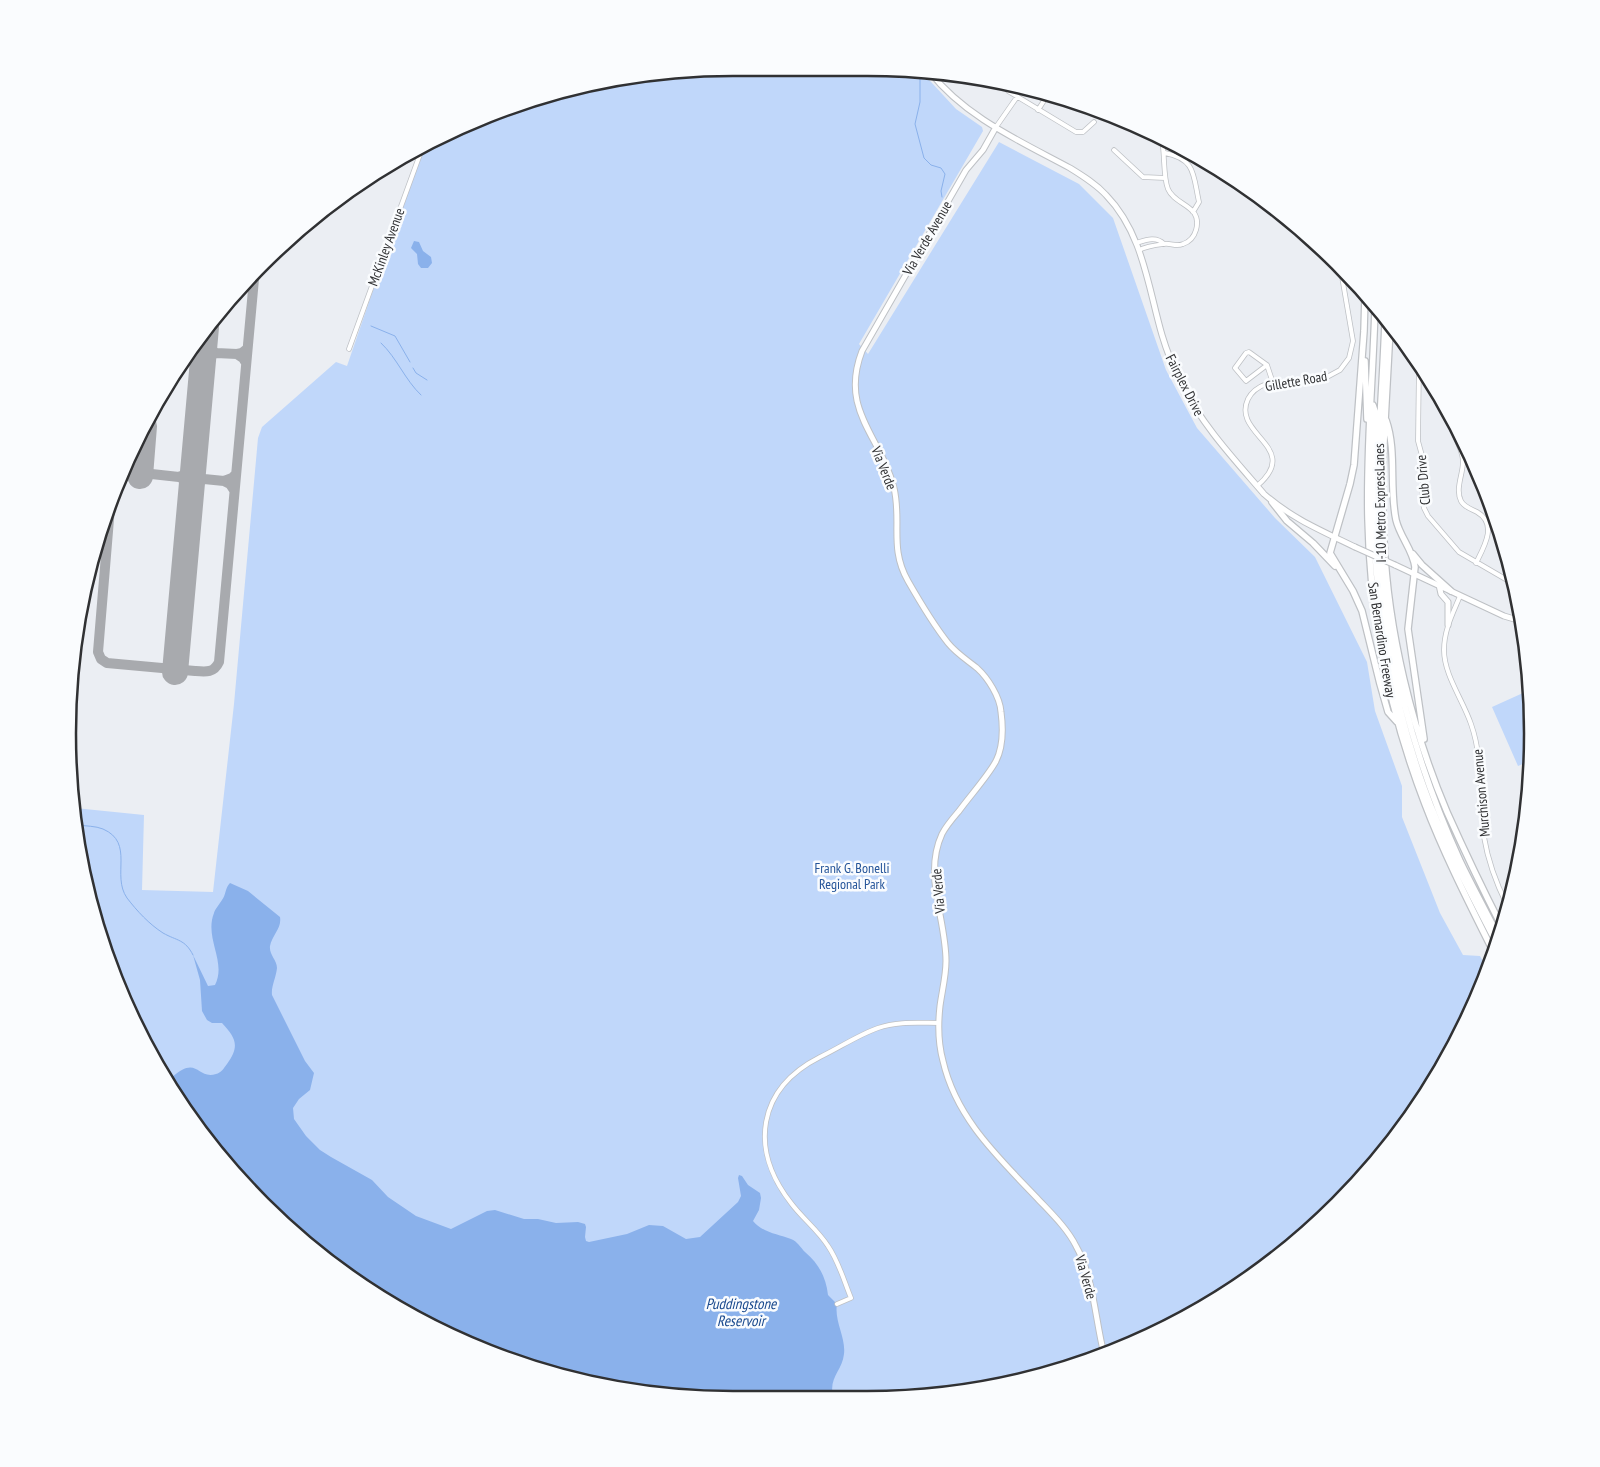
<svg xmlns="http://www.w3.org/2000/svg" width="1600" height="1467" font-family="'PT Sans Narrow',sans-serif">
<style>
.green{fill:#c0d7fa}
.forest{fill:#8ab1eb}
.lines{fill:none;stroke-linecap:round;stroke-linejoin:round}
.stream{stroke:#8ab1eb;stroke-width:1}
.taxiway{stroke:#a8aaae;stroke-width:10}
.runway{stroke:#a8aaae;stroke-width:26}
.minor-casing{stroke:#bec1c5;stroke-width:5.5}
.major-casing{stroke:#bec1c5;stroke-width:7}
.highway-casing{stroke:#bec1c5;stroke-width:8}
.minor{stroke:#fff;stroke-width:4}
.major{stroke:#fff;stroke-width:5}
.highway{stroke:#fff;stroke-width:5.5}
.major-bridge-casing{stroke:#bec1c5;stroke-width:7;stroke-linecap:butt}
.major-bridge{stroke:#fff;stroke-width:5}
.labels{text-anchor:middle;dominant-baseline:central;stroke-width:5;stroke-linejoin:round;paint-order:stroke}
.street-label{font-size:14px;fill:#303133;stroke:#fafcfe}
.park-label{font-size:14px;fill:#245499;stroke:#fafcfe}
.water-label{font-size:15px;font-style:italic;fill:#1a4a8e;stroke:#fafcfe}
.rim{fill:none;stroke:#303133;stroke-width:2.5}
</style>
<rect width="100%" height="100%" fill="#ebeef3"/>
<path class="green" d="M734,68l186,2 36,39 26,18 1,4 -124,213 9,10 131,-212 80,42 34,34 53,152 31,58 78,90 40,39 52,105 8,49 27,75v31l38,96 23,42 17,1 8,14 -6,18 -62,115 -82,101 -101,83 -115,62 -125,38 -130,12 -220,-5 -127,-30 -119,-54 -106,-76 -90,-95 -87,-150 -38,-125 -5,-56 69,7 -2,75 71,2 21,-188 24,-266 4,-11 74,-65 11,4 66,-192 12,-26 4,-6 10,-6 164,-56z
M1523,693c11,25 9,41 7,68l-12,5 -26,-59z"/>
<path class="forest" d="M414,241l5,1 4,9 8,6 1,6 -4,5h-7l-3,-4 -1,-10 -6,-6z
M230,883l18,8 32,26c2,11 -8,18 -10,29 -1,9 7,14 7,22 -1,10 -6,18 -5,27l33,66 9,12 -4,17 -11,9 -6,9 1,11 12,17 14,14 11,7 41,23 16,17 28,19 35,13 36,-18 8,-1 29,9h14l18,4 22,-1 7,2 1,3 -1,10 1,4 3,1 38,-8 22,-9 14,1 23,13 14,-2 38,-35 3,-6 -3,-18 1,-3 3,1 6,9 12,8 1,5 -2,12 -6,11c10,12 25,13 38,18 6,2 10,9 14,13 14,12 21,25 23,43l9,9c-3,17 9,33 7,50 -2,18 -17,24 -10,45l-187,-5 -127,-30 -119,-54 -106,-76 -90,-95 -35,-60c28,-26 26,1 46,-5 5,-1 8,-6 11,-10 13,-18 9,-26 -5,-41h-10l-5,-3 -5,-9 -2,-31 -7,-25 15,31 7,-1c12,-23 -11,-47 -1,-72 1,-4 5,-8 8,-13 4,-5 3,-12 8,-17z"/>
<g class="lines">
<path class="stream" d="M920,74v28l-5,22 9,34 7,7 10,3 4,6 -4,17 1,6
M371,326l24,10 15,26
M381,343c16,15 24,37 40,52
M413,368l3,5 11,7
M77,825c8,1 19,1 26,4 32,14 8,46 24,69 10,13 22,26 36,35 14,8 22,6 30,22"/>
<path class="taxiway" d="M191,351l7,4 4,11
M216,353l21,1
M246,363l-3,-5 -6,-4 5,-1 5,-4
M202,366l4,-9 10,-4 -8,-5 -3,-9
M193,466l4,8 7,5 -8,3 -5,7 -4,-9 -8,-3 10,-4z
M124,471l55,6
M204,479l20,2
M234,490l-4,-6 -6,-3 8,-3 4,-4
M110,507l-12,145 3,7 6,4 88,8c11,1 19,2 24,-9l35,-383"/>
<path class="runway" d="M140,476l4,-50
M175,672l31,-345"/>
<defs>
<path id="minor" d="M1003,82l5,9 68,41h7l11,-10
M1038,110l9,-14
M996,127l21,-30
M1114,150l29,27 22,1
M1165,153c31,6 28,22 34,49l-6,10
M1136,243c10,-3 20,-7 28,1
M1139,250c8,-4 17,-5 25,-6 7,-1 12,3 19,0 6,-2 11,-7 13,-14 7,-25 -21,-24 -28,-41 -5,-12 -3,-34 -6,-49
M349,349l74,-203
M1419,362l-1,79 6,22 -2,35 2,10 4,8 31,36 55,32
M1267,365l-21,16 -11,-13 11,-15 3,-1 18,13 6,18
M1453,425c0,14 10,23 10,37 0,12 -8,27 -2,39 3,6 10,8 16,11 21,12 7,35 -1,51
M1257,486c46,-39 -26,-51 -9,-87 4,-8 10,-12 18,-15l61,-7 13,-7 9,-12 4,-17 -13,-76
M1504,565l3,-4
M1460,596c-7,17 -16,34 -16,54 0,25 19,50 27,74 13,37 8,75 13,113 4,24 12,46 23,68
M837,1304l14,-6c-7,-17 -12,-36 -23,-52 -10,-16 -26,-28 -37,-43 -42,-54 -34,-114 29,-146 19,-9 38,-22 58,-29 19,-7 41,-5 61,-5"/>
<path id="major" d="M930,72c35,45 90,69 140,96 13,8 26,16 36,27 37,38 42,92 56,140 5,17 12,34 20,50 21,41 52,74 82,109 27,24 58,37 91,53
M996,127l-13,23 -17,20 -104,181c-23,60 19,85 32,137 8,34 -5,60 14,93 12,21 25,43 40,62 8,10 19,17 29,25 11,10 23,29 24,44 2,15 2,35 -5,49 -8,15 -27,36 -37,50 -6,7 -13,15 -17,23 -19,41 4,85 4,127 0,15 -4,30 -6,45 -2,18 -2,37 3,55 13,57 55,96 94,137 14,15 30,30 39,48 18,32 19,73 28,108
M1395,565l109,51 17,5
M1439,585l2,9 7,8v23"/>
<path id="highway" d="M1365,296l-1,35 -10,134 -4,19 -20,69 23,38 9,20 18,73 8,28 9,10
M1375,308c-2,70 -9,141 -7,212 2,97 22,193 57,284 19,50 44,99 68,147
M1385,321c-2,65 -9,131 -7,196 3,119 33,236 82,344 12,25 25,49 38,74
M1390,326c-3,72 -10,144 -6,215 4,90 28,189 63,271 17,38 35,76 54,113
M1365,361l2,58
M1373,405l2,6c-2,36 -3,71 -2,106 3,92 20,184 51,271 19,53 46,104 72,154
M1386,420c11,31 3,67 10,100 4,17 17,30 19,47l-7,62 16,110
M1272,502l15,19 26,22 22,23
M1413,554l9,11 29,26"/>
</defs>
<use href="#minor" class="minor-casing"/>
<use href="#major" class="major-casing"/>
<use href="#highway" class="highway-casing"/>
<use href="#minor" class="minor"/>
<use href="#major" class="major"/>
<use href="#highway" class="highway"/>
<defs>
<path id="major-bridge" d="M1355,547l40,18"/>
</defs>
<use href="#major-bridge" class="major-bridge-casing"/>
<use href="#major-bridge" class="major-bridge"/>
</g>
<g class="labels">
<g class="street-label">
<text transform="translate(927 238) rotate(-60)">Via Verde Avenue</text>
<text transform="translate(386 247) rotate(-70)">McKinley Avenue</text>
<text transform="translate(1296 381) rotate(-10)">Gillette Road</text>
<text transform="translate(1185 385) rotate(63)">Fairplex Drive</text>
<text transform="translate(884 468) rotate(68)">Via Verde</text>
<text transform="translate(1423 480) rotate(-95)">Club Drive</text>
<text transform="translate(1380 503) rotate(-91)">I-10 Metro ExpressLanes</text>
<text transform="translate(1382 640) rotate(81)">San Bernardino Freeway</text>
<text transform="translate(1481 793) rotate(-95)">Murchison Avenue</text>
<text transform="translate(938 891) rotate(-95)">Via Verde</text>
<text transform="translate(1086 1277) rotate(74)">Via Verde</text>
</g>
<g class="park-label">
<text x="852" y="868">Frank G. Bonelli<tspan x="852" dy="16">Regional Park</tspan></text>
</g>
<g class="water-label">
<text x="741" y="1303">Puddingstone<tspan x="741" dy="17">Reservoir</tspan></text>
</g>
</g>
<path d="M0 0H1600V1467H0ZM733 76H867A657 657 0 0 1 1524 733V734A657 657 0 0 1 867 1391H733A657 657 0 0 1 76 734V733A657 657 0 0 1 733 76Z" fill="#fafcfe" fill-rule="evenodd"/>
<path class="rim" d="M733 76H867A657 657 0 0 1 1524 733V734A657 657 0 0 1 867 1391H733A657 657 0 0 1 76 734V733A657 657 0 0 1 733 76Z"/>
</svg>
